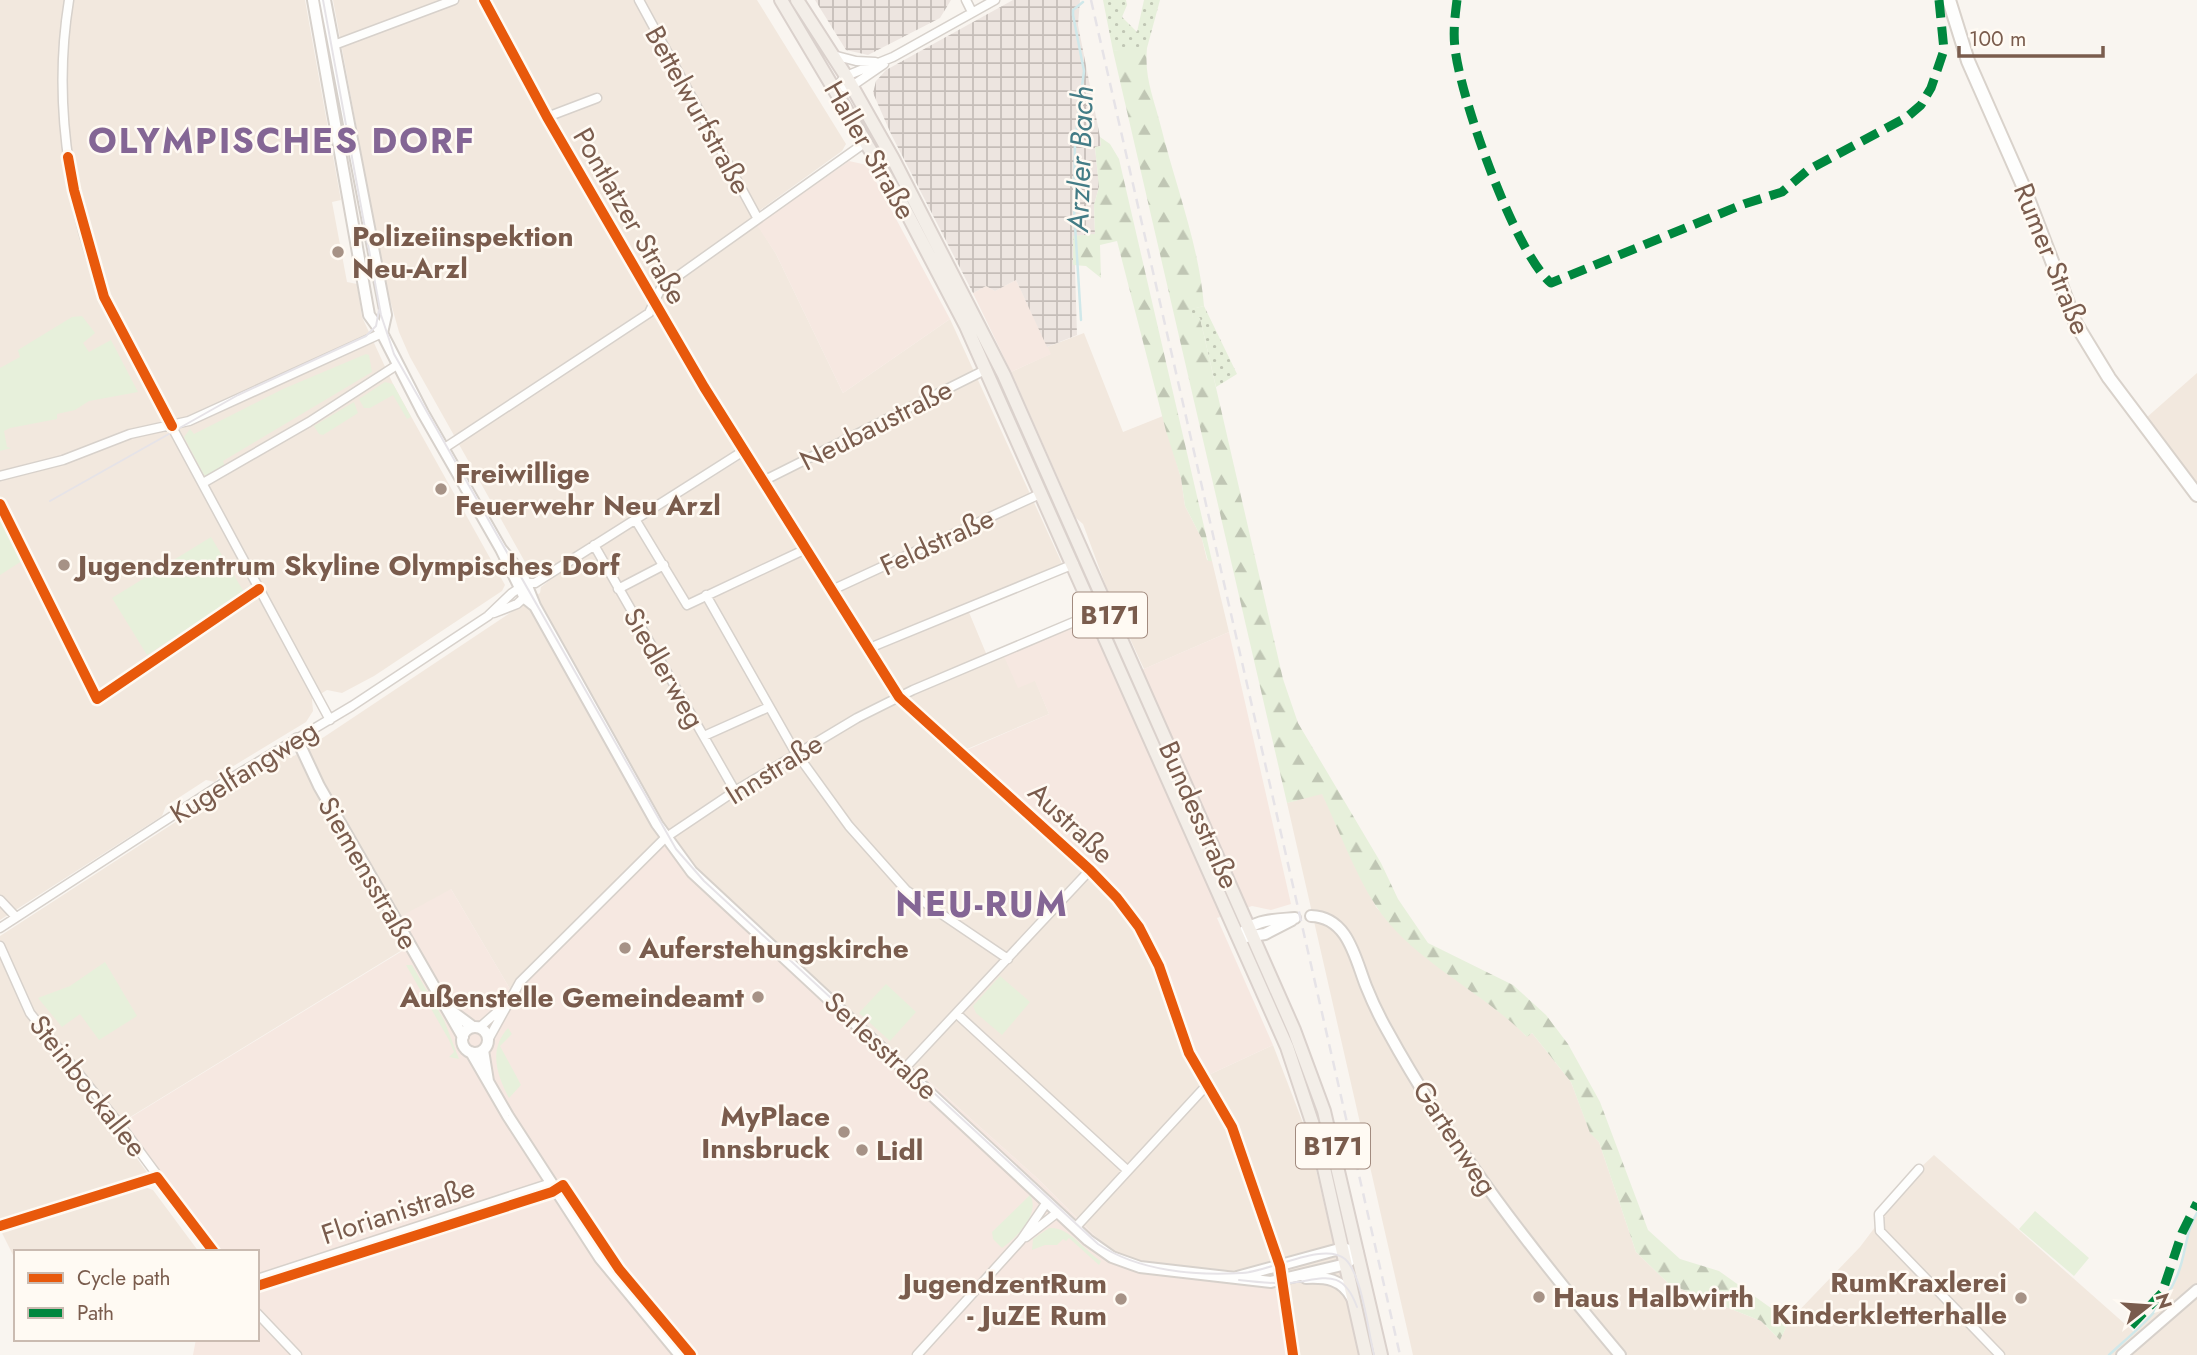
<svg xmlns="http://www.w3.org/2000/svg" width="2197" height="1355" font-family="Jost,sans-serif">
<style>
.residential{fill:#f2e8de}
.commercial{fill:#f6e8e1}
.industrial{fill:url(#industrial-grid)}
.green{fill:#e7f0db}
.forest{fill:url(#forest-firs)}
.garden{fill:url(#garden-dots)}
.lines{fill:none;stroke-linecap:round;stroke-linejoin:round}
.stream{stroke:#d0e8ea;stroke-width:2.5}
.minor-casing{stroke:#d7d1cb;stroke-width:11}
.tertiary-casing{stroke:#d7d1cb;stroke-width:14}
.secondary-casing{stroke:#d9d2cb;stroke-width:16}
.primary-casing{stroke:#dad1cc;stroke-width:16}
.minor{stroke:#fefefd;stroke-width:8}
.tertiary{stroke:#fefefd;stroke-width:10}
.secondary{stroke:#fefefd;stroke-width:12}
.primary{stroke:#f3eee8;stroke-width:12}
.tram{stroke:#e6e3e7;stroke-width:2}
.rail{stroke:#e6e3e7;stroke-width:2.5;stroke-dasharray:10 7;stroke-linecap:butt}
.quiet{stroke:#00873e;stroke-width:9;stroke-dasharray:18 9;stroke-linecap:butt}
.cycleway-casing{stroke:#fffaf3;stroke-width:15}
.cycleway{stroke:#e8590c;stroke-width:10}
.poi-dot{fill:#a69286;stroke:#fffaf3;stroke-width:2.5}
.labels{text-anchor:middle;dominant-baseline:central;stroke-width:5;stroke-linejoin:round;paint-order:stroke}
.shield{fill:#fffaf3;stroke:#a28b7f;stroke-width:2}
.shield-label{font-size:26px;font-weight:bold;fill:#7a5c4d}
.street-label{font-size:28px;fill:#7a5c4d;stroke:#fffaf3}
.poi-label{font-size:28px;font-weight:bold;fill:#7a5c4d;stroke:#fffaf3;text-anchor:start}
.water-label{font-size:30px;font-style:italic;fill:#437c86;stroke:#fffaf3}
.district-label{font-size:35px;font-weight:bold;letter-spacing:2px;fill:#846695;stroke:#fffaf3}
</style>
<defs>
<pattern id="industrial-grid" width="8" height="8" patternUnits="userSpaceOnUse" patternTransform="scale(1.75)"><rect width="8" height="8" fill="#ede5e0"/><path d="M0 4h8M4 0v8" fill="none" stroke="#c5bdb8"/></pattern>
<pattern id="forest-firs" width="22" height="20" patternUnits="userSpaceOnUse" patternTransform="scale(1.75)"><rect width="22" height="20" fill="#e7f0db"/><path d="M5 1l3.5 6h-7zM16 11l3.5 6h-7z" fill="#c0c6b4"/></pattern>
<pattern id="garden-dots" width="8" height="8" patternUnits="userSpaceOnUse" patternTransform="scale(1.75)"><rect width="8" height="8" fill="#e7f0db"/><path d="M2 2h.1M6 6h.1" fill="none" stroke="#c0c6b4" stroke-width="1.8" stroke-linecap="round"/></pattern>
</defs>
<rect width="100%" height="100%" fill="#f9f5f0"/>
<path class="residential" d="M0,0h305l35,195 1,5 -9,2 15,80 10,2 5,33 31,67 112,201 -3,6 -128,85 -32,17 -15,-3 -15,9 1,12 -7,11 -84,51 -7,9 -9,-2 -40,26 -4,10 -162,104z
M333,0h424l89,144 -4,7 -90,65 24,38 67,139 107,-74 114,249 -96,42 20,48 14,-6 33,28 14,34 -89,38 130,118 49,57 63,151 71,-33 35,91 52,219h-62l-13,-78 -168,-19 -79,-79 -327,-294 -201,104 -59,-100 -39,55 -298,183 35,48 -4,12 8,3 46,62h-183v9l-16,-32v-293l282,-183 12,3 30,-19 216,-144 1,-6 19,-15 183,-114 5,6 8,-5 -9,-14 -213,133 -124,-221 -11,-25 -14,-50z
M1084,333l39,99 40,-16 18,62 4,28 17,33 5,21 5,1 17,71 -85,37 -37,-80 -24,-65 -7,-6 -65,-146 39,-18 -3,-7z
M2197,373v110l-51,-65z
M1322,793l54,114 36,38 100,76 14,15 6,-3 39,49 19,50 9,10 37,110 33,32 92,37 19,19 9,-19 71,-74 59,-78 15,-14 200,177 31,-33 13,-24 13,-52 6,-10v142h-784l-126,-552z"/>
<path class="commercial" d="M849,161l18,4 83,154 -107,74 -67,-139 -19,-29z
M1016,280l35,74 -40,18 -38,-79 13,-7 9,5z
M1101,610l29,65 99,-43 62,272 -20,6 -19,-4 -35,12 56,127 -71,33 -43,-112 -42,-68 -157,-145 89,-39 -14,-33 -17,7 -16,-36z
M665,838l46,47 327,294 79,79 168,19 13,78h-1105l3,-16h61v-87h-35l-99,-130 289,-177 -14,-27 53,-29 59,100z"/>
<path class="industrial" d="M815,0h136l-11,18 -72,37 -22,-5z
M1013,0h67l-2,25 22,112 1,9 -6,1 4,40 -5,18 1,30 -21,1 3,99 -30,12 -31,-67 -21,11 -9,-5 -13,7 -82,-159 -18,-41 3,-12 10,-11z"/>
<path class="green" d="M82,316l13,17 -12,10 6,9 22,-12 27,52 -49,9 -14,9 -18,4v5l-47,9 -6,3 3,16 4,1 -11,3v-83l20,-11 -2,-7 54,-33z
M366,354l3,1 3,17 -149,89 2,6 -17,9 -4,-1 -20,-38 6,-8 4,5 89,-45z
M385,382l8,2 18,33 -4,2 -14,-24 -23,13h-6l-5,-9z
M354,402l4,11 -35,22 -4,-1 -5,-8z
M0,496l28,61 -28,18z
M211,537l33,55 -97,63 -35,-57z
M105,962l32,54 -38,24 -19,-26 -18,13 -24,-29 32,-12z
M406,965h6l32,55 15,39 -10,-2 5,-5 -5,-12z
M1000,976l30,26 -28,33 -26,-22 -3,-7z
M886,984l30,28 -26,29 -31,-28z
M508,1028l4,6 -12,12 21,39 -12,13c-12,-23 -21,-48 -1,-70z
M1030,1195c11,19 -14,43 -28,53l-9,-9 -1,-7z
M2035,1211l54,47 -15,18 -55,-47z
M1049,1228c20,-2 36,23 52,33l-2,4 -30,-27 -3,3 -3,-2 -6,6h-12l-13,5 1,-11z"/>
<path class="forest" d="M1131,48h16c-3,30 7,51 14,79 15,60 38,118 43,179l-12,3 1,9h7l83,361 15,44 83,140 17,36 30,44 85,42 33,30 22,29 32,58 48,128 32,29 39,12 70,50 -9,19 -19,-19 -92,-37 -33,-32 -37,-110 -9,-9 -19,-51 -39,-49 -5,4c-46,-47 -115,-76 -151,-131 -22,-34 -37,-76 -54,-112l-35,9 -174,-752z
M1100,137l10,7 9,15 93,402h-4l-6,-22 -17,-33 -4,-28 -15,-47 -49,-190 -17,4 1,33 -15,-12 -13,-1v-29l22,-2 -1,-29 5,-18 -4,-40 6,-1z"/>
<path class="garden" d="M1103,0h23l1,5 -5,12 15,15 7,-32h16l-13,48 -34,3z
M1204,306l33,68 -21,13 -16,-69h-7l-2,-9z"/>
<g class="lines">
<path class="stream" d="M1081,320l-7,-111 1,-67 9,-71 -11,-56v-5l10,-8
M2109,1355c26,-24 54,-45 68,-79 9,-20 8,-44 20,-63"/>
<defs>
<path id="minor" d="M69,0c-18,110 3,229 50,329l211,391
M484,0l63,117 157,270 195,310 191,173 27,28 22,29 20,39 30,87 43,74 48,139 13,89
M639,0l119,219
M966,0l6,12
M334,45l120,-45
M833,55l23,6 19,1
M835,88l11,-12 47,-19 102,-57
M835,88l17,-2 32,-22
M547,117l50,-19
M443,449l206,-136 12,-25 205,-146
M0,476l63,-16 67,-26 59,-13 193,-88
M765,480l222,-111
M203,483l106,-61 88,-57
M635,519l52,86 119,-56
M594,545l141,246
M618,589l46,-24
M832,590l210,-97
M706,595l88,155 55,76 57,64 102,69
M494,613l23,-9 11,-10
M867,649l207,-85
M704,736l65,-29
M0,900l16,17
M0,928l223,-145 129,-77 136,-90 24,-23 15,-10h8l210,-133
M0,946l30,67 91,113 93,126
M957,1014l170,156
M479,1028l26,-23
M488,1040l32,-58 145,-144 70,-47 122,-73 56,-28 182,-77
M905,1068l185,-198
M1919,1169l-40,45 1,17 120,124
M1075,1228l131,-142
M1026,1237l32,-25
M257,1279l294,-96
M257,1313l40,42
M917,1355l104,-115 26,-38"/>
<path id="tertiary" d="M313,0l56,315 13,18 41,80 78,136 24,49 10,8
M325,0l61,315 -4,18
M501,549l21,25 13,32 122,218 35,48 396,368 24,17 28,10 131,15 75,-18 12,-11 -15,-5 -106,29
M297,739l22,47 144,251
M1311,916c37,1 44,42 55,70 6,15 13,30 21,44 64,117 147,223 233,325
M1238,937c16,-18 33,-17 57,-19
M1246,937l19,-3 27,-14
M446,1007l27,20
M462 1040a13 13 0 1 1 26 0a13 13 0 1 1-26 0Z
M483,1050l5,31
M471,1052l37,64 92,142 80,97
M1306,1278c20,-1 36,1 46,20
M2122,1355l75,-65"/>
<path id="secondary" d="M1949,0l19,61 56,127 52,136 33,54 88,117"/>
<path id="primary" d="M781,0l119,200 66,126 321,721 30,90 49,218
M797,0l49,76 47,83 111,216 290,655 30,81 57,244"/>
</defs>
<use href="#minor" class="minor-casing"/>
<use href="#tertiary" class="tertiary-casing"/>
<use href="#secondary" class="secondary-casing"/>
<use href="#primary" class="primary-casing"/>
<use href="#minor" class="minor"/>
<use href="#tertiary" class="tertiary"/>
<use href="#secondary" class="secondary"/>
<use href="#primary" class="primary"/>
<path class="tram" d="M323,0l58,315 13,39 282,495 28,32 394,363c40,27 97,32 144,29 27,-1 82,-32 103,-14 17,15 23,72 29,96
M50,501l188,-106 128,-59 10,-10 3,-16
M1239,1280c17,2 34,4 50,3 33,-3 53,-17 68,24"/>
<path class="rail" d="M1091,0l309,1355"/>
<path class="quiet" d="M1457,0c-2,16 -4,32 -2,48 5,49 60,205 96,235l193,-79 38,-12 26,-22 99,-53 14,-12 10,-17 13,-38 -5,-50
M2131,1326l31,-33 20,-60 15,-30"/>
<defs>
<path id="cycleway" d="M484,0l63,117 157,270 195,310 191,173 27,28 22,29 20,39 30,87 43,74 48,139 13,89
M68,157l6,33 30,107 68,129
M0,504l97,195 162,-110
M0,1226l157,-49 57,75
M257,1286l295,-94 11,-7 56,84 72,86"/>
</defs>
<use href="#cycleway" class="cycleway-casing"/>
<use href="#cycleway" class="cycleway"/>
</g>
<g class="poi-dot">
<circle cx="338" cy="252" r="7"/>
<circle cx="441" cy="489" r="7"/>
<circle cx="64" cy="565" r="7"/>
<circle cx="625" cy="948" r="7"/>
<circle cx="758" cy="997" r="7"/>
<circle cx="844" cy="1132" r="7"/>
<circle cx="862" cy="1150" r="7"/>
<circle cx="1539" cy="1297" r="7"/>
<circle cx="2021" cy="1298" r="7"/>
<circle cx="1121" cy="1299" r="7"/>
</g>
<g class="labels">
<g class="shield">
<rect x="1073" y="592.5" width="74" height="45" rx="5"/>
<rect x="1296" y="1123.5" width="74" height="45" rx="5"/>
</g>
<g class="shield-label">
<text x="1110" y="615">B171</text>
<text x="1333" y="1146">B171</text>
</g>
<g class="street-label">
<text transform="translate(698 110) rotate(61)">Bettelwurfstraße</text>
<text transform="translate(870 150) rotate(60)">Haller Straße</text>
<text transform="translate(630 216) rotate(60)">Pontlatzer Straße</text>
<text transform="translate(2052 259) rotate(68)">Rumer Straße</text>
<text transform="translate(876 425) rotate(-27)">Neubaustraße</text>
<text transform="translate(937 542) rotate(-25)">Feldstraße</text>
<text transform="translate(664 668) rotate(60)">Siedlerweg</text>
<text transform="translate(774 769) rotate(-32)">Innstraße</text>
<text transform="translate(244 772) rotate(-32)">Kugelfangweg</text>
<text transform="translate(1199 815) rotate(66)">Bundesstraße</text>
<text transform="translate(1071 823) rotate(43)">Austraße</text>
<text transform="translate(368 873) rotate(60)">Siemensstraße</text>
<text transform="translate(881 1046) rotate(43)">Serlesstraße</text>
<text transform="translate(88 1086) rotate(52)">Steinbockallee</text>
<text transform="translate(1455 1138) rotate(57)">Gartenweg</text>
<text transform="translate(398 1211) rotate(-18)">Florianistraße</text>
</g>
<g class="poi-label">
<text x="352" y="236">Polizeiinspektion<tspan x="352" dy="32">Neu-Arzl</tspan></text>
<text x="455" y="473">Freiwillige<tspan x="455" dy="32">Feuerwehr Neu Arzl</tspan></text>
<text x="78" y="565">Jugendzentrum Skyline Olympisches Dorf</text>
<text x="639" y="948">Auferstehungskirche</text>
<text x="744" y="997" text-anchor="end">Außenstelle Gemeindeamt</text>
<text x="830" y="1116" text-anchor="end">MyPlace<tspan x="830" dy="32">Innsbruck</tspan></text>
<text x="876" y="1150">Lidl</text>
<text x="2007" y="1282" text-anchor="end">RumKraxlerei<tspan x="2007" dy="32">Kinderkletterhalle</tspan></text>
<text x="1107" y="1283" text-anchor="end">JugendzentRum<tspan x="1107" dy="32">- JuZE Rum</tspan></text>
<text x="1553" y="1297">Haus Halbwirth</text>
</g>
<g class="water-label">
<text transform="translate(1080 159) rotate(-88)">Arzler Bach</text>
</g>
<g class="district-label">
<text x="282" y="141">OLYMPISCHES DORF</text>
<text x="982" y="904">NEU-RUM</text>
</g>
</g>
<rect x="14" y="1250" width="245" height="91" fill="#fffaf3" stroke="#cabbb1" stroke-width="2"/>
<rect x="28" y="1273" width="35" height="10" fill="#e8590c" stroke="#cabbb1" stroke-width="2"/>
<text x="77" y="1285" font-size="21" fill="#7a5c4d">Cycle path</text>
<rect x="28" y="1308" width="35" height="10" fill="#00873e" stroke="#cabbb1" stroke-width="2"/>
<text x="77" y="1320" font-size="21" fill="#7a5c4d">Path</text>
<g transform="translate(2148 1306) rotate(73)" stroke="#fffaf3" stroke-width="5" paint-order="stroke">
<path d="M0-5L12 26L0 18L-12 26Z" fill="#7a5c4d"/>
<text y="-10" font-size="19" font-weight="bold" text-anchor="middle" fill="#7a5c4d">N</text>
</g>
<path d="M1959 46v10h144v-10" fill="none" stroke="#7a5c4d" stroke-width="3.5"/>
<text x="1969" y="46" font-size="21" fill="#7a5c4d" stroke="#fffaf3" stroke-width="5" paint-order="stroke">100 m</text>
</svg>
